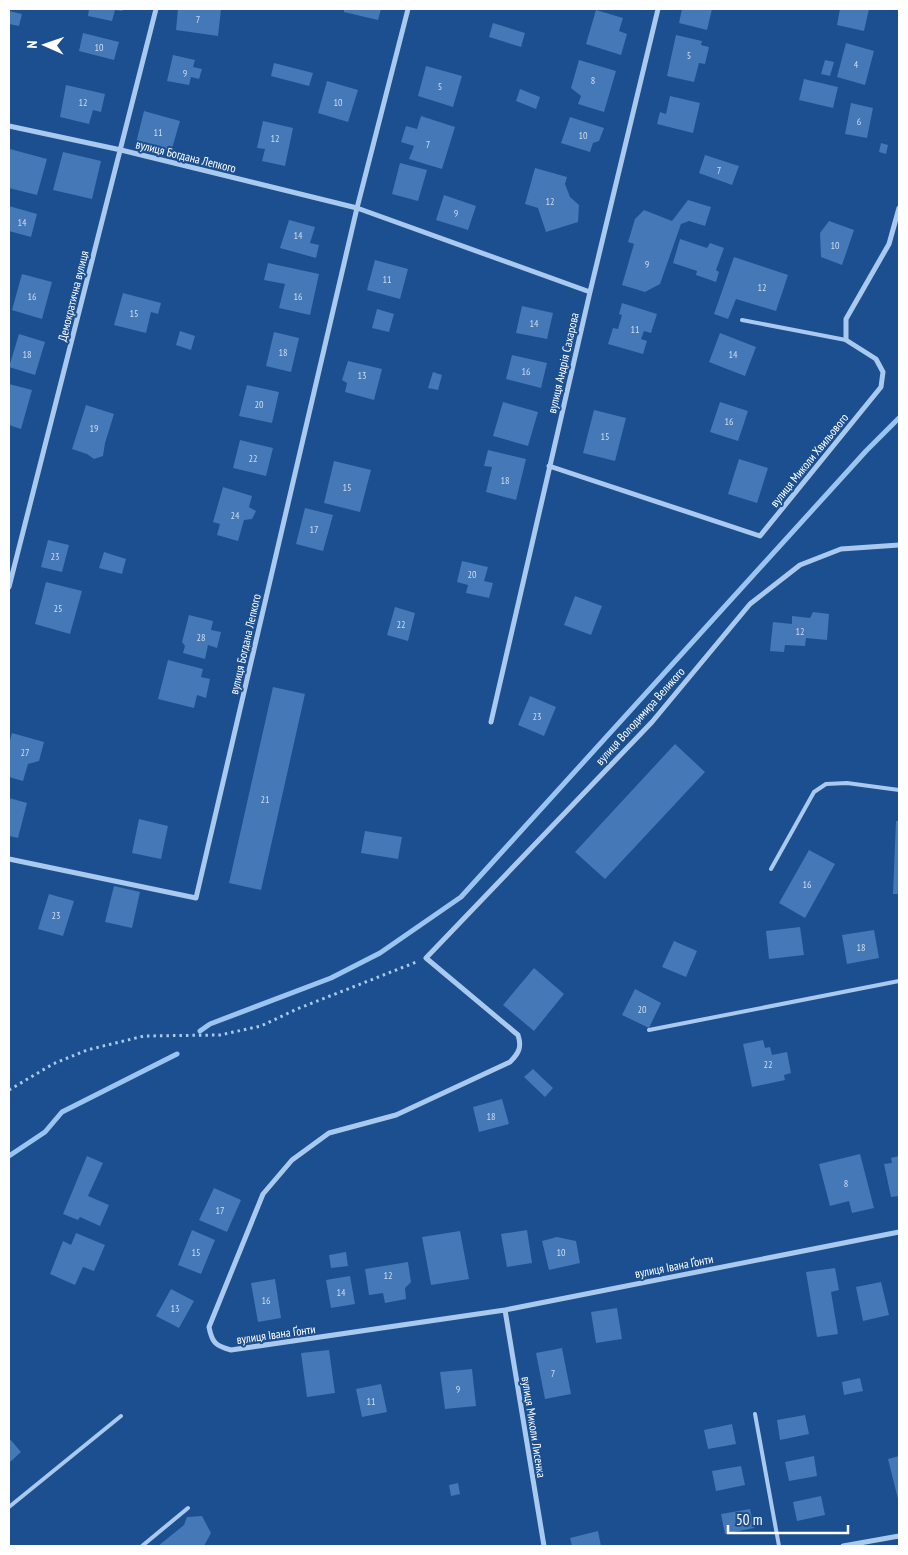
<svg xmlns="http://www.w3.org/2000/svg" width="908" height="1555" font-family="'PT Sans Narrow',sans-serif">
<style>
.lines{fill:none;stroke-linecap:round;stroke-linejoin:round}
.stream{stroke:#9cc4f0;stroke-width:5}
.building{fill:#4478b7}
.path{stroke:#a9c9ee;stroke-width:3;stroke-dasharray:2.5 4;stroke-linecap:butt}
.lane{stroke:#a9c9ee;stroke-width:4}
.street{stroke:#a9c9ee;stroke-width:5}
.labels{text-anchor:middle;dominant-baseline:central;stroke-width:4;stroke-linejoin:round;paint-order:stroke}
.number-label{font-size:10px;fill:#d0dded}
.street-label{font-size:12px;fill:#fff;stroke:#1b4f8f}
</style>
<rect width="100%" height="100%" fill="#1b4f8f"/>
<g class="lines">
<path class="stream" d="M200,1031l10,-7 121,-46 49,-25 81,-56 405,-446 33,-33
M9,1156l36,-24 17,-20 115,-58"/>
</g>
<path class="building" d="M89,9h34l-1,2 -7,-1 -3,11 -24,-5z
M178,9h43l-3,27 -42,-6z
M344,9h37l-3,11 -34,-8z
M682,9h30l-5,21 -28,-7z
M840,9h29l-5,22 -27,-6z
M596,10l27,8 -4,13 8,3 -6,21 -35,-11z
M9,11l13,3 -3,12 -10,-2z
M493,23l32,10 -4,14 -32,-10z
M83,33l36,9 -5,18 -35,-9z
M676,35l26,6 -1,4 8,2 -4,17 -6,-1 -5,19 -27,-6z
M846,43l28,8 -9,34 -28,-8z
M173,55l22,5 -2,7 9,2 -3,10 -8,-2 -2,8 -22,-4z
M579,60l37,11 -12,41 -26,-8 3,-8 -10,-8z
M825,60l9,2 -4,14 -9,-2z
M274,63l39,10 -4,13 -38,-10z
M426,66l36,10 -9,31 -35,-11z
M804,79l34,8 -5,21 -34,-8z
M327,81l31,9 -10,32 -30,-9z
M66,85l39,9 -4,18 -8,-2 -4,14 -29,-7z
M520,89l20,8 -4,12 -20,-8z
M670,96l30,7 -7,30 -36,-9 3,-12 6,2z
M851,103l22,5 -6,30 -22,-4z
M144,111l36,10 -9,31 -35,-9z
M421,116l34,11 -13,42 -33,-10 5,-13 -13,-4 5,-16 11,3z
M570,117l34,11 -5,13 -6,2 -3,9 -29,-9z
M263,121l30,7 -8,38 -23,-5 3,-12 -8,-1z
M881,143l7,2 -2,9 -7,-2z
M10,149l37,10 -10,36 -28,-7z
M63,152l38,9 -9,38 -39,-9z
M705,155l34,11 -7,19 -33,-12z
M400,163l27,7 -9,31 -26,-7z
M535,168l32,9 -2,7 5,13 9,8 -1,17 -32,10 -8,-24 -13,-4z
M444,195l32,11 -8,24 -32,-10z
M688,200l23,7 -6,19 -16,-5 -8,3 -21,60 -15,8 -23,-7 12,-41 -6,-2 7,-23 9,-9 28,11z
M9,206l28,8 -6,23 -22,-6z
M289,220l26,7 -5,16 9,2 -3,13 -36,-10z
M829,221l25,9 -12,35 -21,-8 -1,-24z
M680,239l27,9 3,-5 14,5 -8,22 3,2 -3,10 -20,-7 1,-4 -24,-8z
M734,257l54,18 -12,36 -40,-12 -8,20 -14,-5z
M375,260l33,9 -8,30 -33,-9z
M268,263l51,11 -9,41 -31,-7 6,-24 -21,-4z
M22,274l30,8 -10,37 -30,-9z
M123,293l38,10 -3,11 -7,-2 -5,21 -32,-8z
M622,303l35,11 -6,19 -7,-2 -3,8 6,2 -4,13 -35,-10 5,-16 5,1 4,-14 -3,-1z
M522,306l31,7 -6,26 -31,-6z
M377,309l17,5 -5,18 -17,-4z
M180,331l15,5 -4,14 -15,-5z
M274,332l25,6 -8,34 -25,-6z
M720,333l36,14 -11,29 -36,-14z
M19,334l26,8 -10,33 -26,-8z
M512,355l35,8 -6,25 -35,-9z
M348,361l34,8 -8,31 -29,-8 2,-9 -5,-3z
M433,372l9,3 -4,15 -10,-2z
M9,384l23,6 -11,39 -12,-4z
M247,385l32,7 -7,31 -33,-7z
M503,402l35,10 -10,34 -35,-10z
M720,402l28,9 -10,30 -28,-9z
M86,405l28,9 -9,29 -2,13 -9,3 -7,-5 -15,-5z
M594,410l32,8 -11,43 -32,-8z
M240,440l33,8 -7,28 -33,-8z
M488,450l38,9 -10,41 -30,-8 6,-25 -8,-1z
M739,459l29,9 -11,35 -29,-9z
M334,461l37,9 -11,42 -36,-9z
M223,487l29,9 -3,11 7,4 -4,8 -8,1 -6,21 -21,-6 3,-11 -7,-2z
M305,508l28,7 -10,36 -27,-7z
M48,540l21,5 -7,27 -21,-5z
M104,552l22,7 -4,15 -23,-6z
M462,561l26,6 -4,14 9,2 -4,15 -23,-5 2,-8 -11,-3z
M46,582l36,9 -12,43 -35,-10z
M575,596l27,10 -11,29 -27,-10z
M395,607l20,6 -7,28 -21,-6z
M813,612l16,2 -2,26 -21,-2 -1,8 -20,-1 -1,7 -14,-1 3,-29 19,2v-8l18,2z
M189,615l24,6 -2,9 10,2 -4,16 -9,-3 -3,14 -22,-6 2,-7 -3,-4z
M168,660l35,9 -2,8 9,2 -4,19 -9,-3 -3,13 -36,-9z
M273,687l32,7 -44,196 -32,-7z
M530,696l26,11 -12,29 -26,-11z
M12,733l32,9 -5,19 -11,3 -5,17 -14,-4v-33z
M675,744l30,28 -100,107 -30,-27z
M9,798l18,5 -9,35 -9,-2z
M139,819l29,7 -7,33 -29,-6z
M896,821h3v73h-6z
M365,831l37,6 -4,22 -37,-6z
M809,850l26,14 -30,54 -26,-15z
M114,886l26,6 -8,36 -27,-6z
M49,894l25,7 -11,35 -25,-7z
M800,927l4,28 -35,4 -3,-28z
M874,930l5,28 -32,6 -5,-29z
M674,941l23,10 -11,26 -24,-10z
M534,968l30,26 -30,37 -31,-26z
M635,989l26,14 -12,25 -27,-13z
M763,1040l2,8 5,-1 2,8 15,-3 4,21 -7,2 1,5 -33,7 -9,-43z
M533,1069l20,19 -8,9 -21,-20z
M502,1099l7,25 -30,8 -6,-25z
M860,1154l14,54 -22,5 -3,-12 -19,5 -11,-42z
M87,1156l16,7 -15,33 21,9 -9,21 -20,-9 -2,3 -15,-6z
M899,1156v40l-8,1 -7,-33 8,-1 -1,-5z
M214,1188l27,12 -14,32 -28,-12z
M192,1230l23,10 -14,34 -23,-9z
M527,1230l5,33 -25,4 -6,-33z
M460,1231l9,48 -38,6 -9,-48z
M76,1233l29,12 -11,26 -11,-4 -8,18 -25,-11 13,-33 8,4z
M557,1237l19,4 4,22 -31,7 -7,-29z
M346,1252l2,14 -17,2 -2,-13z
M408,1262l3,20 -6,6 1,11 -21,4 -2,-10 -14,2 -4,-26z
M835,1268l4,22 -8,2 7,42 -21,3 -11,-65z
M350,1276l5,28 -24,4 -5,-28z
M275,1279l6,39 -23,4 -7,-39z
M881,1282l8,33 -26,6 -7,-34z
M171,1289l23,12 -15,27 -23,-12z
M617,1308l5,31 -26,4 -5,-31z
M562,1348l9,46 -26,5 -9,-46z
M329,1350l6,43 -28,4 -6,-44z
M472,1369l4,37 -31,3 -5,-37z
M860,1378l3,13 -19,4 -2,-13z
M381,1384l6,28 -25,5 -6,-28z
M805,1415l4,19 -29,6 -3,-20z
M732,1424l4,20 -28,5 -4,-19z
M9,1438l12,14 -12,11z
M814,1456l3,20 -28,5 -4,-19z
M899,1456v43h-1l-10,-40z
M741,1466l4,19 -29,6 -4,-20z
M458,1483l2,11 -9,2 -2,-11z
M821,1496l4,19 -28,6 -4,-19z
M750,1509l4,19 -29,6 -4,-20z
M202,1516l9,17 -7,13h-46l26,-21 3,-8z
M598,1531l3,15h-29l-2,-8z"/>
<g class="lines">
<path class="path" d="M9,1090l44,-26 34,-14 57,-14 76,-1 41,-9 36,-17 122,-48"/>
<path class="lane" d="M742,320l104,20
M771,869l43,-77 12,-8 21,-1 52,7
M649,1030l250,-49
M755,1414l24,132
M9,1507l112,-91
M142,1546l46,-38"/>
<path class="street" d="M9,126l112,24 236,58 233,84
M549,466l211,70 121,-149 2,-15 -7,-13 -30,-19v-21l43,-75 10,-36
M899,545l-58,4 -41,16 -50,39 -98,118 -226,236 92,77c4,12 1,18 -8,27l-114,53 -67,18 -37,27 -29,34 -54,133c3,16 7,19 22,23l274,-40 394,-78
M9,587l147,-578
M491,722l99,-430 68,-283
M9,859l187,39 161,-690 51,-199
M505,1310l39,236
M843,1546l56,-10"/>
</g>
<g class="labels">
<g class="number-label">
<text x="198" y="19">7</text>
<text x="99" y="47">10</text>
<text x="689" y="55">5</text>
<text x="856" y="64">4</text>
<text x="185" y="73">9</text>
<text x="593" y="80">8</text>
<text x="440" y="86">5</text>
<text x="83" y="102">12</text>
<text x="338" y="102">10</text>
<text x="859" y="121">6</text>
<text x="158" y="132">11</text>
<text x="583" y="135">10</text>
<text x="275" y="138">12</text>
<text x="428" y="144">7</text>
<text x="719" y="170">7</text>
<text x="550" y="201">12</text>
<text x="456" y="213">9</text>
<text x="22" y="222">14</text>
<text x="298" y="235">14</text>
<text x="835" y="245">10</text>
<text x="647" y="264">9</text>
<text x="387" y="279">11</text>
<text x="762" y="287">12</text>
<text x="32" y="296">16</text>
<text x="298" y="296">16</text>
<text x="134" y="313">15</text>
<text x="534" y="323">14</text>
<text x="635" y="329">11</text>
<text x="283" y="352">18</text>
<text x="27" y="354">18</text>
<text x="733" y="354">14</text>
<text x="526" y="371">16</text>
<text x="362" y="375">13</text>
<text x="259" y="404">20</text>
<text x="729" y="421">16</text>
<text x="94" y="428">19</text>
<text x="605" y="436">15</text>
<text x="253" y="458">22</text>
<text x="505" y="480">18</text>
<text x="347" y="487">15</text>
<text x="235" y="515">24</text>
<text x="314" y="529">17</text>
<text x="55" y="556">23</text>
<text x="472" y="574">20</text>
<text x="58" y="608">25</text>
<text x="401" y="624">22</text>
<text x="800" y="631">12</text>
<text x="201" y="637">28</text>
<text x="537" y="716">23</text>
<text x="25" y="752">27</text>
<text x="265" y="799">21</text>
<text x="807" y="884">16</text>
<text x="56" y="915">23</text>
<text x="861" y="947">18</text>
<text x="642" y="1009">20</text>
<text x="768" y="1064">22</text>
<text x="491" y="1116">18</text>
<text x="846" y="1183">8</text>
<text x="220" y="1210">17</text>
<text x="196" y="1252">15</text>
<text x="561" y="1252">10</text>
<text x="388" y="1275">12</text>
<text x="341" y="1292">14</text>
<text x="266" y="1300">16</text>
<text x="175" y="1308">13</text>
<text x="553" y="1373">7</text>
<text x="458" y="1389">9</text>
<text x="371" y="1401">11</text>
</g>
<g class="street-label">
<text transform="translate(186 156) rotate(14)">вулиця Богдана Лепкого</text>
<text transform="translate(73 296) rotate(-76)">Демократична вулиця</text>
<text transform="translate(563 363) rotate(-77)">вулиця Андрія Сахарова</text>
<text transform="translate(809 460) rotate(-51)">вулиця Миколи Хвильового</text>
<text transform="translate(245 644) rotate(-77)">вулиця Богдана Лепкого</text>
<text transform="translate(640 716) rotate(-48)">вулиця Володимира Великого</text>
<text transform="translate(674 1266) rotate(-11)">вулиця Івана Ґонти</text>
<text transform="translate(276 1334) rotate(-8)">вулиця Івана Ґонти</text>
<text transform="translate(534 1427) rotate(81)">вулиця Миколи Лисенка</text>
</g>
</g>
<rect width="908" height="1555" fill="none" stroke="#ffffff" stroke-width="20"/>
<g transform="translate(45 45) rotate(272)" stroke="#1b4f8f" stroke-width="4" paint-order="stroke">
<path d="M0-4L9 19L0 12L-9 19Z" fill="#ffffff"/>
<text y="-8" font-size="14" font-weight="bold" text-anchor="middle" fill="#ffffff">N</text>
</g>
<path d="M728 1525v8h120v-8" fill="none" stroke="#ffffff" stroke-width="2.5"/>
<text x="736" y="1525" font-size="15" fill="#ffffff" stroke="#1b4f8f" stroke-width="4" paint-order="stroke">50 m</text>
</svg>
